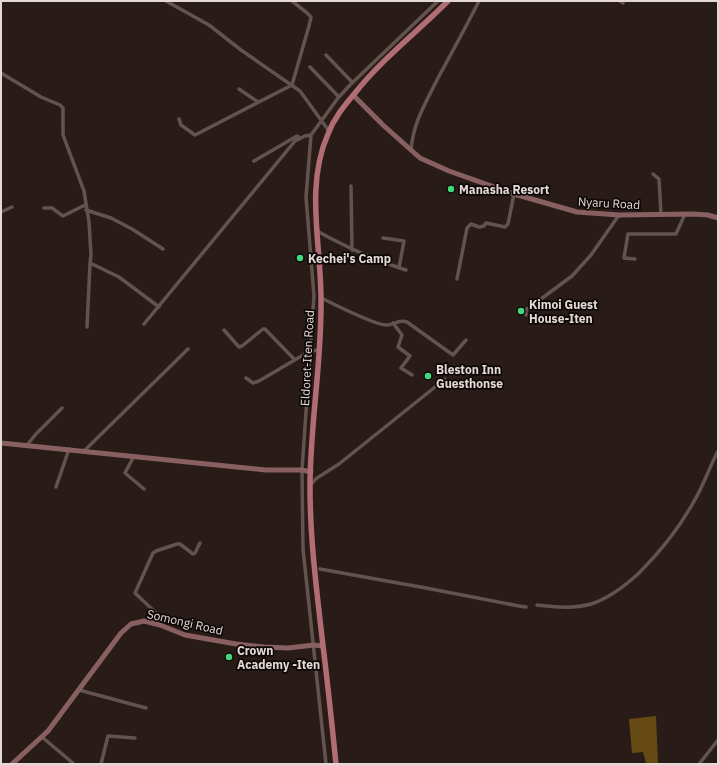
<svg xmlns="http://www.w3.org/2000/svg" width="719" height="765" font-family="'IBM Plex Sans',sans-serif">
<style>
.forest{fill:#654b13}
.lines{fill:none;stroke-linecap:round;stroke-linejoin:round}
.street{stroke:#62534f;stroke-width:3.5}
.secondary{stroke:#896062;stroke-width:5}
.primary{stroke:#b16d74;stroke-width:5.5}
.poi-dot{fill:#43d77b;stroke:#0d0806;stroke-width:1.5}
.labels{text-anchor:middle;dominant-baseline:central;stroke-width:3.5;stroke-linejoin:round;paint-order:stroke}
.poi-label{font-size:12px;font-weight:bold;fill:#e3d9d7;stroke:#0d0806;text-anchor:start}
.street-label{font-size:12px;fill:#e3d9d7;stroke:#0d0806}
</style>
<rect width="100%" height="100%" fill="#291c18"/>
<path class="forest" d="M656,716l2,48 -12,-1 -3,-11 -11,1 -3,-34z"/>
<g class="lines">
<path class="street" d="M166,1l43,24 32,25 59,41 29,40
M620,1l3,2
M326,55l26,27
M310,67l29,30
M1,73l40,24 19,8 3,3v27l21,56 5,31 2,33 -1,8 29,14 40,30
M239,89l19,13
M179,119l2,6 14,10 97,-50 17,-59 2,-9 -5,-5 -14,-11
M311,135l-5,62 8,99 -12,174 1,79 23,215
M411,150c2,-27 15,-48 27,-72 14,-26 28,-51 41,-77
M254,161l43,-25 3,2
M653,174l6,5 2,35
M351,186l1,64
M44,208h8l11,8 22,-11
M86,210l25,8 21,11 31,20
M1,212l11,-5
M317,231c29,16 57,29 89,39
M383,238l21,3 -5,27
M635,259l-11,-1 4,-24h48l9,-20
M457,279l10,-51 4,-4 8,3 5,-1 2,-3 19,4 3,-3 6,-30
M321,298c13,6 53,27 65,27 8,0 12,-6 21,-3l46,33 13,-15
M526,315v-5l46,-34 19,-21 28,-40
M393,323l9,12 -4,12 12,9 -9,12 11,7
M144,324l151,-183 10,-5 6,-1 27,-37 12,-13 88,-84
M87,327l3,-64
M224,330l15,17 3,-1 21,-17h2l29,30
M246,378l7,5 6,-2 51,-30 10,-1
M27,445l9,-11 26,-26
M84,451l104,-102
M134,456l-9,17 19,16
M311,484l6,-6 22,-14 106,-85
M56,487l13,-38
M320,569l106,19 93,18 7,1
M537,605c19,2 36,4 54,-1 19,-6 34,-18 48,-31 22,-22 39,-43 54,-70 10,-16 16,-35 25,-52
M160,625l-5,-13 -20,-19 18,-40 3,-2 21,-7h3l13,10 2,-1 5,-10
M79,690l67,18
M42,737l32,27
M101,764l7,-28 27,2
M699,764l19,-24"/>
<path class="secondary" d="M353,95l30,30 37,33 29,13 65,23 63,18 42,3 74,-1 15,1 10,3
M1,443l265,27h36l9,2
M12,764l36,-33 73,-98 10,-9 13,-3 16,4 25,10 51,9 28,3 24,1 26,-3 9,1"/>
<path class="primary" d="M336,764c-4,-39 -8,-79 -13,-118 -6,-53 -13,-106 -13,-159 0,-63 12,-125 11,-188 0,-55 -16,-113 7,-165 6,-16 16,-28 27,-41 27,-34 62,-61 93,-92"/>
</g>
<g class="poi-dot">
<circle cx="451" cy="189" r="4"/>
<circle cx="300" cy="258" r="4"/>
<circle cx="521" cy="311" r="4"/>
<circle cx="428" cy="376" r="4"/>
<circle cx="229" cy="657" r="4"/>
</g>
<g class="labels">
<g class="poi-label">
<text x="459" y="189">Manasha Resort</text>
<text x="308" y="258">Kechei's Camp</text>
<text x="529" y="304">Kimoi Guest<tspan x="529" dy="14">House-Iten</tspan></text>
<text x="436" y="369">Bleston Inn<tspan x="436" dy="14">Guesthonse</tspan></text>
<text x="237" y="650">Crown<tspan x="237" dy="14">Academy -Iten</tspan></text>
</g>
<g class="street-label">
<text transform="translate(609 203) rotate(3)">Nyaru Road</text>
<text transform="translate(307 358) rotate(-87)">Eldoret-Iten Road</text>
<text transform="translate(185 622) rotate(13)">Somongi Road</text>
</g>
</g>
<rect width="719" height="765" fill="none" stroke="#e3d9d7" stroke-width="4"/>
</svg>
